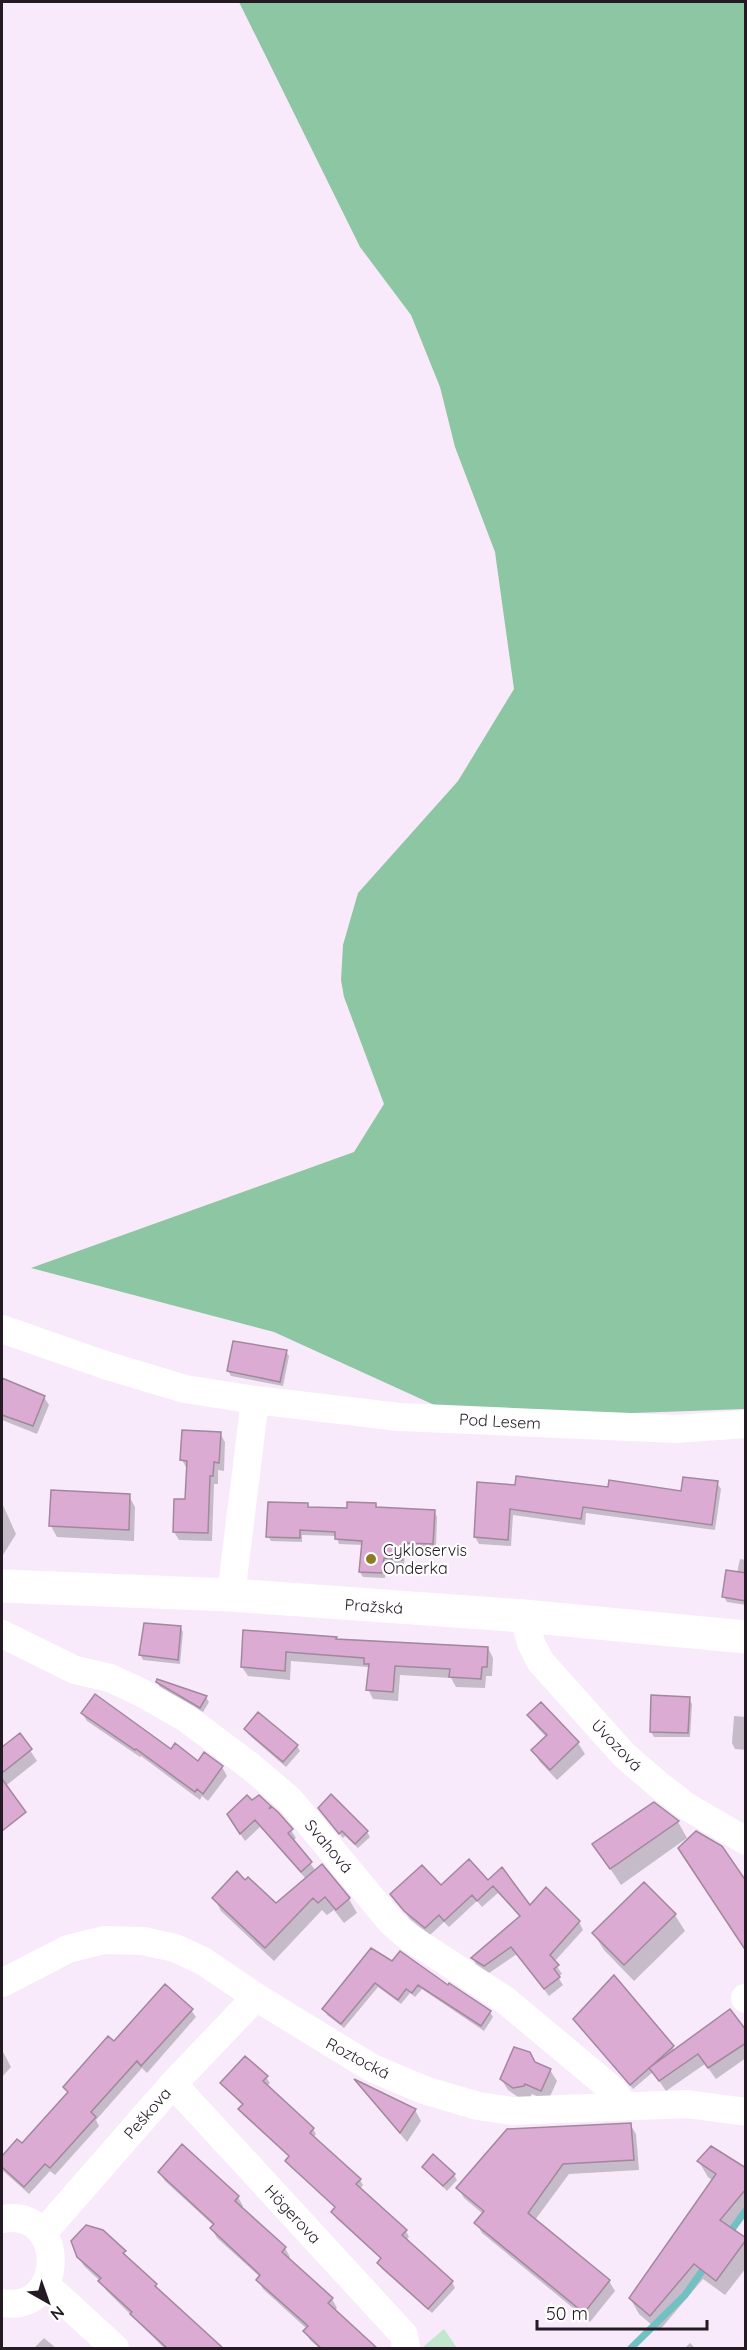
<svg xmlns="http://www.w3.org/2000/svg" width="747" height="2350" font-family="Quicksand,sans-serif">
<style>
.green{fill:#c1e7ce}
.forest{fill:#8dc6a2}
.shadow{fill:#0003}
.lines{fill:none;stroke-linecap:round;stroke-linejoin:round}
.stream{stroke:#72c1c2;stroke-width:7}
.building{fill:#dcabd3;stroke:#a2879d;stroke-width:1.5}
.minor{stroke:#fff;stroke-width:28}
.major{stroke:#fff;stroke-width:33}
.poi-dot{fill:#8e7c22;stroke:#fff;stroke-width:2}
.labels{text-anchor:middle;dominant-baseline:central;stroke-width:4.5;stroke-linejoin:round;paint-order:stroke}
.street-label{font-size:16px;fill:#231a24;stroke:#fff}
.poi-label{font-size:16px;fill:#231a24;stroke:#fff;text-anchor:start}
</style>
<rect width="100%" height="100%" fill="#f8eafb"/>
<path class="green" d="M444,2329l13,19h-35z"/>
<path class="forest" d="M239,2h506v1407l-280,10 -191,-87 -243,-64 323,-116 30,-48 -40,-107 -3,-17 2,-35 15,-52 100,-112 56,-92 -19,-137 -40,-105 -15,-60 -29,-72 -51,-68z"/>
<path class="shadow" d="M286,1351l3,5 -6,30 -52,-10 -3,-5z
M2,1380l42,17 5,8 -12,29 -35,-14z
M220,1433l5,9 -1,29 -6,-1v14h-4l-2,57 -33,-1 -5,-8 13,-31v-32l-5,-9z
M717,1483l4,6 -6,41 -129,-17 -1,12 -72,-10 -2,31 -32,-2 -4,-7 4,-53 204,8z
M129,1496l6,11 -1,34 -77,-4 -6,-11z
M2,1503l14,31 -13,21 -1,-1z
M307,1504l2,4 39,2 28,-5 2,4 56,2 3,6 -1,32 -30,-1 -2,16 -17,-2 -2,16 -22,-1 -3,-5 3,-27 -24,-1 -3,-8 -34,-1v7l-31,-1 -3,-5z
M740,1559l6,1v45l-19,-3 -3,-5 13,-24z
M180,1627l3,5 -3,32 -37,-4 -3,-6z
M245,1632l91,6 1,3 151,7 5,10 -1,18h-6l-1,12 -29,-1 -5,-9 -51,-3 -2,26 -25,-2 -5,-10 2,-18 -2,-4 -77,-6 -1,19 -42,-4 -6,-9z
M157,1682l49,15 3,5 -6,10 -43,-25z
M689,1699l3,5 -2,33h-36l-3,-5z
M541,1704l37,39 7,11 -28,26 -17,-18 -7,-11 14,-13 -11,-12 -7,-11z
M82,1713l117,50 6,-8 17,12 5,9 -19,25 -6,-5 -2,4 -59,-44 -1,1 -53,-36z
M734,1716l12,1v33l-11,-1 -3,-6z
M245,1729l52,17 3,5 -14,16 -38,-33z
M20,1735l17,26 -34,27 -1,-3v-36z
M252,1803l18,4 21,23 5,8 -3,3 23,30 6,-5 27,33 8,14 -13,10 -10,-13 -7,5 -5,-5 -48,51 -53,-50 -7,-13 31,-16 31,23 30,-26 -46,-52 -15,14 -12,-18z
M323,1813l44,19 3,5 -12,11 -13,-12 -2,2z
M678,1822l9,16 -66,47 -27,-41z
M488,1882l42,25 49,15 4,8 -29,32 8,12 -4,3 5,8 -14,11 -32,-42 -28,19 -12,-7 -4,-7 48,-42 -23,-24 -16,14 -5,-6 -28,26 -5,-5 -14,13 -20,-16 -18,-24z
M675,1915l10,16 -51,50 -30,-31 -10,-16z
M392,1963l56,24 42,25 3,5 -9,14 -62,-42 -7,8 -5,-4 -9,11 -23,-17 -34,41 -17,-13 -3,-6z
M191,2010l5,7 -49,56 -5,-5 -46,52 3,6 -44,49 -5,-4 -21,23 -27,-24v-12l15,-17 5,4 46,-51 -3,-6z
M578,2024l94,23 3,4 71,-18v25l-30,21 -11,-15 -39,27 -13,-19 -20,17z
M2,2050l9,17 -9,10z
M535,2063l15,7 7,11 -9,20 -16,-7 -2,3 -9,2 -13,-9 -7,-11z
M266,2077l4,6 -3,3 46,43 3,5 -3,4 47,42 3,5 -3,4 46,42 3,6 -3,3 46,42 3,6 -23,25 -50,-44 -3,-6 3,-3 -46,-42 -3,-6 3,-4 -46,-42 -3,-5 3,-4 -47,-42 -3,-6 3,-3 -21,-22z
M358,2083l57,27 6,11 -14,21z
M630,2124l6,10 3,36 -70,4 -34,46 74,61 6,10 -25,31 -108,-89 -6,-10 7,-9 -19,-16 -6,-10z
M699,2162l47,7v46l-13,16 13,9v28l-21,27 -22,-16 -44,52 -20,-17 -9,-16 83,-117 -5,-4z
M423,2167l31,8 3,5 -10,11z
M159,2172l79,25 5,9 -2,3 44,39 5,9 -2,2 44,40 5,9 -2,3 41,37h-57l-9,-8 -5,-9 2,-2 -44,-40 -5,-9 2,-3 -43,-39 -5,-9 2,-3 -49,-45z
M124,2252l6,9 26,24 6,10 59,53h-57l-58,-58 -6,-9 -16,-15 -5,-9z
M44,2338l12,10h-22z
M690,2343l5,5h-10z"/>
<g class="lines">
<path class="stream" d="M728,2235l18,-25
M631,2348l54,-53 22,-31"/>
</g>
<path class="building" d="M233,1341l54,9 -7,32 -53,-11z
M2,1378l43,18 -12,30 -31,-11z
M182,1430l39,2 -2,31 -5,-1 -1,14h-3l-2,57 -35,-1 1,-33h11l2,-38 -7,-1z
M516,1476l92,11 1,-7 72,11 2,-14 35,4 -6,44 -129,-18 -2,12 -71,-10 -2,31 -34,-3 3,-55 38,3z
M51,1490l79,4 -1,36 -80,-4z
M268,1502l40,1v4l39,1v-6l29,1v4l59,3 -2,34 -29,-1 -2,17 -18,-2 -2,15 -23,-1 3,-31 -27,-2v-7l-35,-2v8l-34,-1z
M726,1570l20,3v28l-24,-4z
M144,1623l37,3 -3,34 -39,-5z
M243,1630l94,7 -1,2 152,8 -1,20h-5l-1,12 -32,-2 1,-8 -55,-3 -2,26 -27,-2 3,-26h-5v-6l-78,-6 -1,19 -44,-4z
M157,1679l50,17 -7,12 -44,-26z
M95,1694l76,55 4,-6 23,18 6,-9 19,14 -20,28 -6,-5 -2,3 -59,-43 -1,1 -54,-37z
M651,1695l39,2 -2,36 -38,-1z
M541,1702l38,40 -29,28 -19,-20 16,-15 -20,-20z
M258,1712l40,33 -15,17 -39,-33z
M20,1733l12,16 -30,24v-26z
M2,1779l24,33 -24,19z
M331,1794l37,37 -13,13 -13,-13 -3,3 -21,-26z
M247,1795l5,5 7,-5 12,11 -2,3 3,-2 6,5 15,17 -5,4 24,29 -11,10 -46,-52 -15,14 -13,-20z
M654,1802l25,19 -69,48 -18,-25z
M696,1831l26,15 24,35v70l-68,-103z
M469,1859l19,21 14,-13 28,38 16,-18 34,34 -30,34 9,10 -5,4 6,8 -16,12 -33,-42 -27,19 -13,-8 49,-42 -27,-30 -16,15 -5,-6 -28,26 -5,-6 -14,13 -21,-17 -14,-17 32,-29 19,20z
M322,1864l28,34 -14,12 -11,-13 -7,6 -5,-5 -48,50 -53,-50 25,-27 8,9 3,-3 28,26z
M644,1882l32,32 -52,51 -32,-32z
M371,1948l21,13 8,-10 48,34 1,-2 42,28 -10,15 -63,-41 -6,8 -6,-4 -8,11 -23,-17 -34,41 -19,-15z
M614,1975l60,71 -44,39 -57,-66z
M165,1984l28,25 -52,57 -4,-5 -46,51 5,5 -46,51 -5,-4 -21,23 -22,-20v-11l15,-17 5,4 46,-51 -5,-5 45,-51 6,5z
M730,2009l16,21v13l-38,25 -10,-14 -39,27 -10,-13z
M514,2047l16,5 5,10 16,7 -10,22 -16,-7 -1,2 -11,2 -13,-9z
M245,2056l23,20 -5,5 51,47 -4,5 51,46 -5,5 51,46 -5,5 51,46 -25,28 -51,-46 4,-5 -50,-46 4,-5 -50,-46 4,-5 -51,-47 5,-5 -23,-21z
M354,2079l62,30 -16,24z
M631,2123l3,37 -71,4 -35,49 82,67 -26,33 -110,-90 10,-12 -28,-23 51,-59z
M182,2144l57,52 -4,5 51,46 -4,5 51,46 -5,5 50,46h-56l-19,-18 5,-5 -52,-46 4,-5 -50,-47 4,-4 -56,-52z
M711,2146l35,22v21l-26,31 26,18v2l-30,41 -22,-17 -44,52 -21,-18 87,-124 -19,-13z
M433,2154l22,20 -12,12 -21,-19z
M86,2225l17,5 23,21 -3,2 34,31 -2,2 69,63h-56l-38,-35 2,-2 -34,-31 3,-3 -24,-21 -6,-16z"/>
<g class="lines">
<path class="minor" d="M2,1329l103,36 80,24 70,11 145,17 276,12 70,-5
M231,1595l24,-195
M524,1616l7,27 9,18 84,94 36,31 26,20 60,35
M2,1634l73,36 35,8 32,15 44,25 64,48 40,34 102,123 15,13 98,64 109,91 10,15
M2,1983l66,-34 36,-9 39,1 32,7 28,13 53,36 116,71 52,22 54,16 34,5 175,-7 59,8
M745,1998l1,1
M173,2084l231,251 2,13
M2,2219c65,-12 65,95 0,84
M43,2233l130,-149 83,-87
M45,2284l70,64"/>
<path class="major" d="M2,1586l229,9 293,21 222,21"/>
</g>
<circle class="poi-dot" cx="371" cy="1559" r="6"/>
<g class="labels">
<g class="street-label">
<text transform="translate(500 1421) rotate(3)">Pod Lesem</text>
<text transform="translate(374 1606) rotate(4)">Pražská</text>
<text transform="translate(617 1745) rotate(46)">Úvozová</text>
<text transform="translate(329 1846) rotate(50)">Svahová</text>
<text transform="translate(358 2058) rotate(28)">Roztocká</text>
<text transform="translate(147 2113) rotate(-49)">Peškova</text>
<text transform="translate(293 2214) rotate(47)">Högerova</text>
</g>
<g class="poi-label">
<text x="383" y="1550">Cykloservis<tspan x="383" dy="18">Onderka</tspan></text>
</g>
</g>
<rect width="747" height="2350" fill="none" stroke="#231a24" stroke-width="6"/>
<g transform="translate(48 2302) rotate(140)" stroke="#ffffff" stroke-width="4.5" paint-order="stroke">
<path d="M0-4.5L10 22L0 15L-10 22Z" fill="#231a24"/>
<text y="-9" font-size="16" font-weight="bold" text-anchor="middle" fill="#231a24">N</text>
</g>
<path d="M537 2320v9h170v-9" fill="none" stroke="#231a24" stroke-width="3"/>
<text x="546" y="2320" font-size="18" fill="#231a24" stroke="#ffffff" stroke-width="4.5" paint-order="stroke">50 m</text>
</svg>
